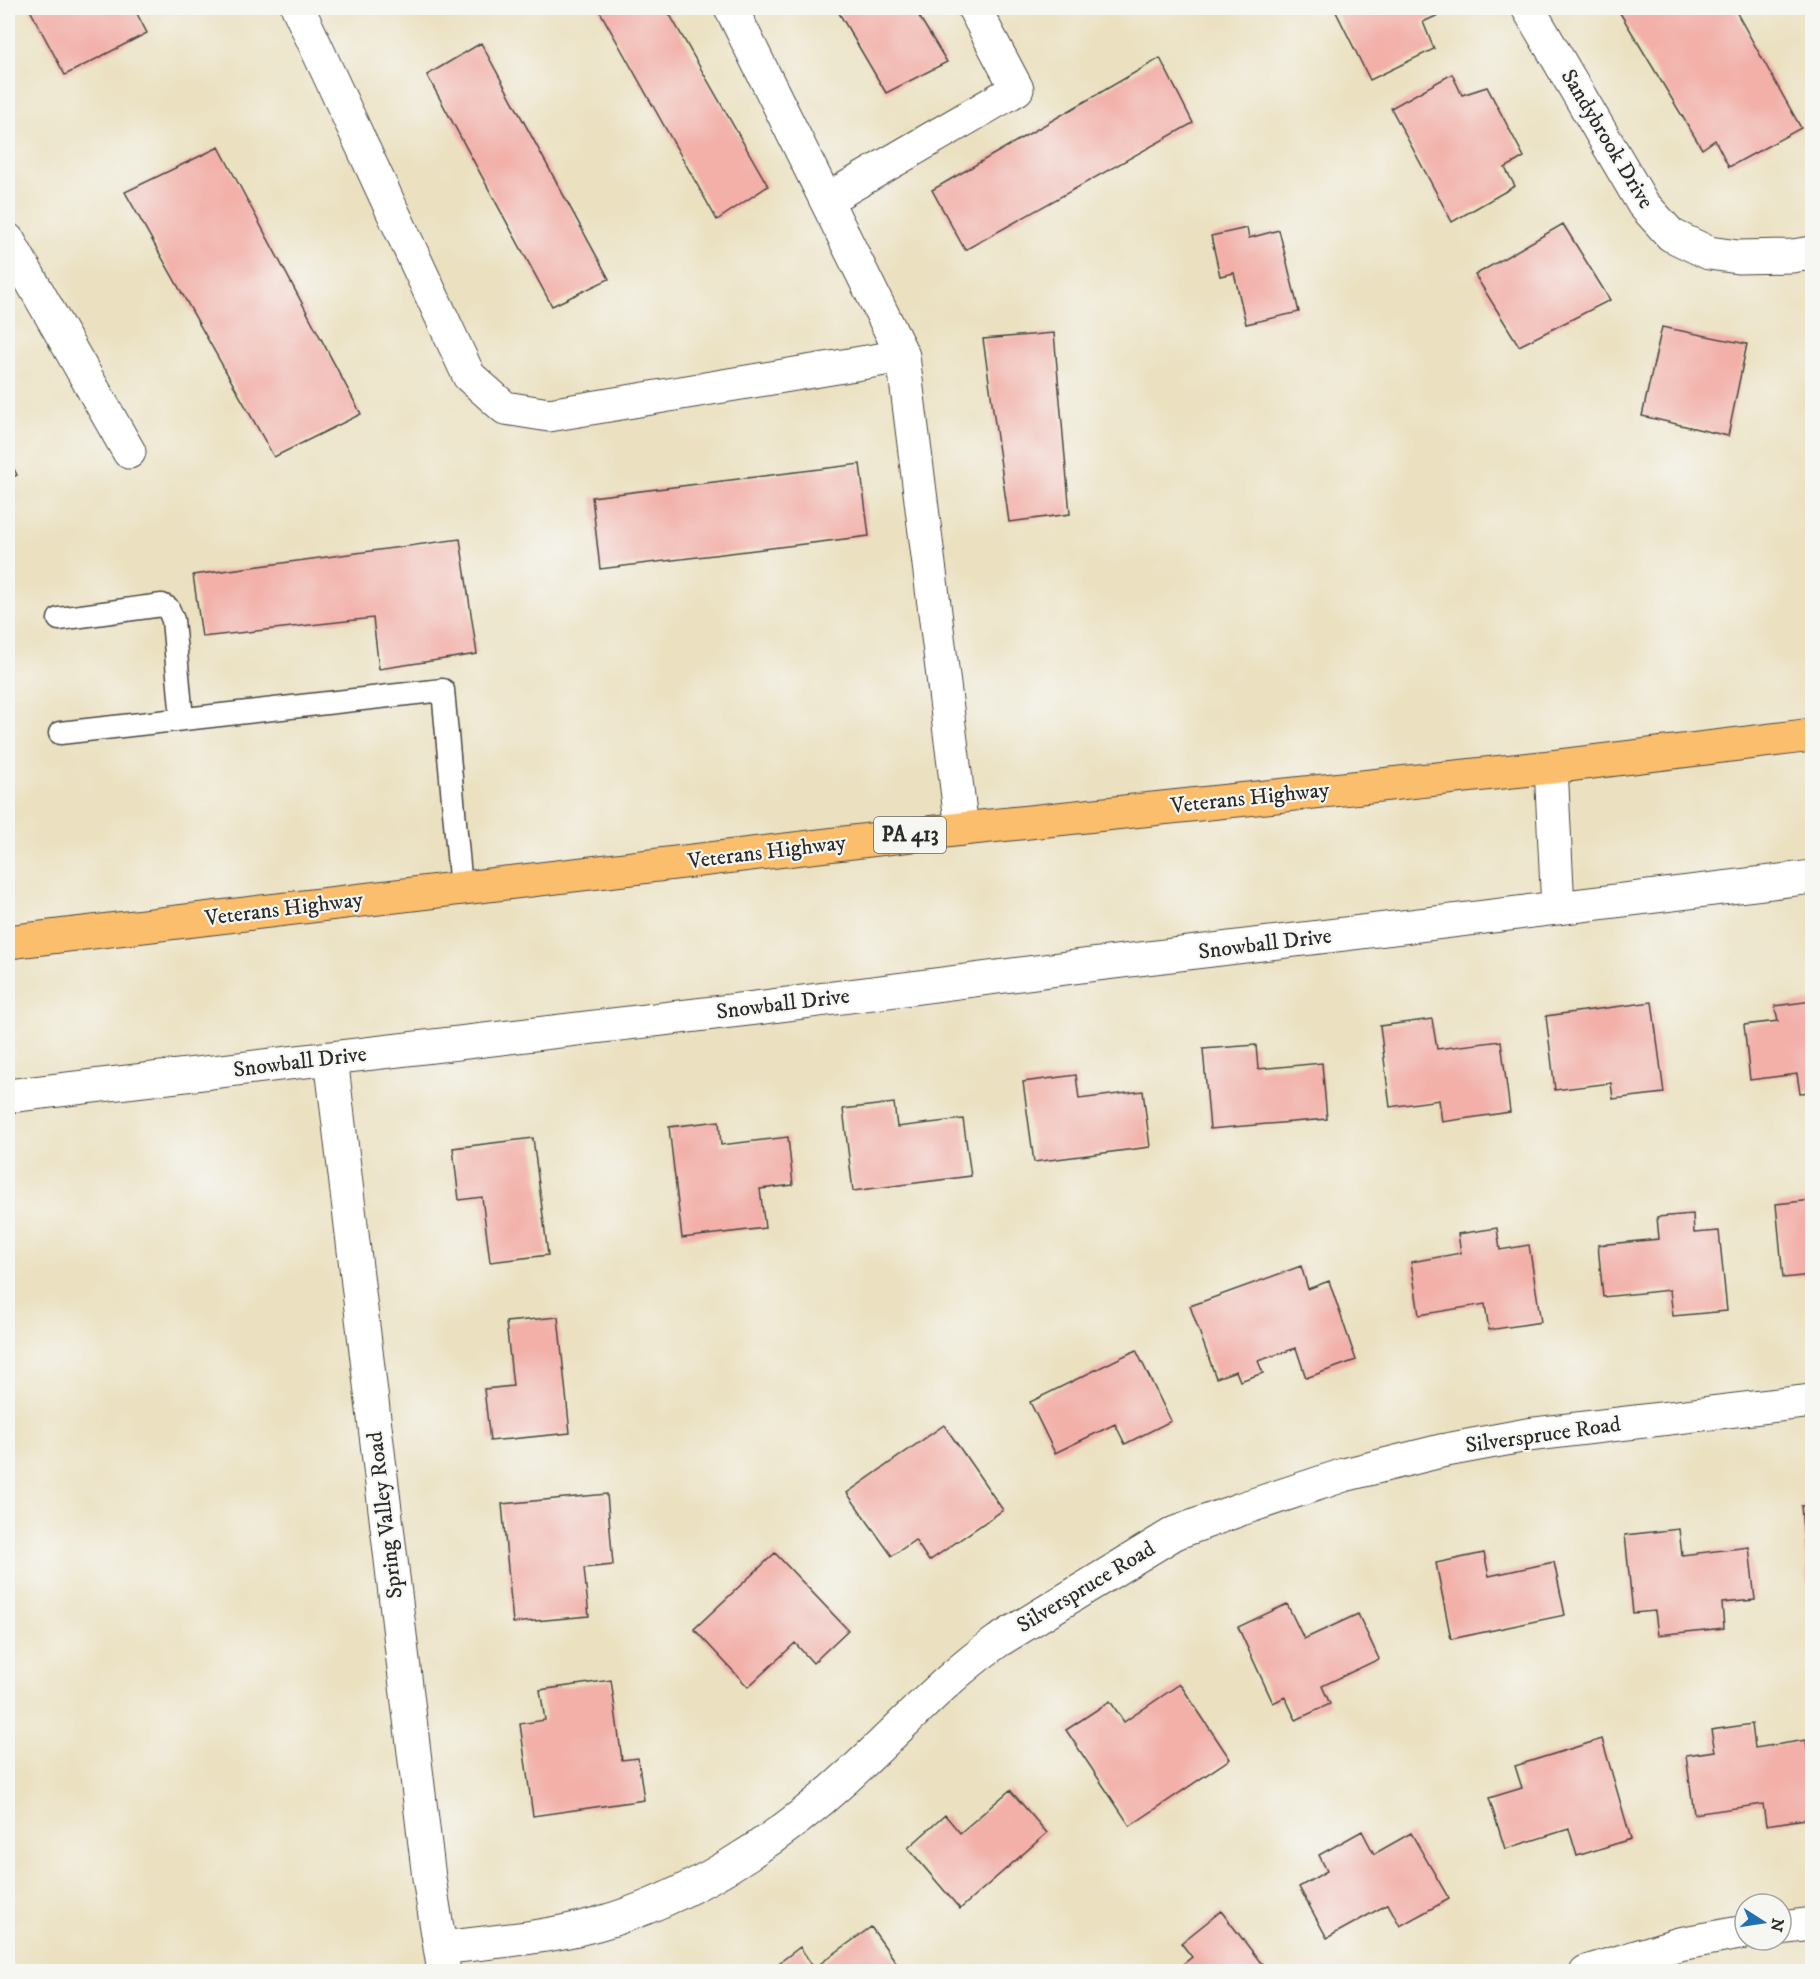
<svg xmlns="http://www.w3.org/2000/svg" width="1820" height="1979" font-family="'IM FELL DW Pica',serif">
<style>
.building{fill:#f2b0a9}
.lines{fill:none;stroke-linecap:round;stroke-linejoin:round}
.service-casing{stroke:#484642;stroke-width:25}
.minor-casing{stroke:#484642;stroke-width:35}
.primary-casing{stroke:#484642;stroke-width:35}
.service{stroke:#fff;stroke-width:22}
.minor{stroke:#fff;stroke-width:33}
.primary{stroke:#fabe6d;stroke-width:33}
.labels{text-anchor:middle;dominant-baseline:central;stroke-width:4.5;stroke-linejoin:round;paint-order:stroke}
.shield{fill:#f6f6f2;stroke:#686867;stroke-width:1.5}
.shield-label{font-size:21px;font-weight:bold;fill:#2b2b2b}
.street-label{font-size:22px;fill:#2b2b2b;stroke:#f6f6f2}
</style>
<rect width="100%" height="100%" fill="#f6f6f2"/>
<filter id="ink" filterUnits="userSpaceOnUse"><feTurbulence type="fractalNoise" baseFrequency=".0167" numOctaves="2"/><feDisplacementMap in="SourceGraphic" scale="12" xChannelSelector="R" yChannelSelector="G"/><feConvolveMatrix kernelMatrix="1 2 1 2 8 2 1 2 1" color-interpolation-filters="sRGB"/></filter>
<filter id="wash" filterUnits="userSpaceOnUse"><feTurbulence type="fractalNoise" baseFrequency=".008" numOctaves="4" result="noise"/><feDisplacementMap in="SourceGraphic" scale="24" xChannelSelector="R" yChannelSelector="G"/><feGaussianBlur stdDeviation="1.35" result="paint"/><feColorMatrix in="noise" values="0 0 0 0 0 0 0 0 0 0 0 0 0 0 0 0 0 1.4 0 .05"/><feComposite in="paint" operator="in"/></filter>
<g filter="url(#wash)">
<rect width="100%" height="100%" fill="#ebe1c1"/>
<g id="blocks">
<path class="building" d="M29,8h105l13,25 -82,42z
M598,8h68l102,178 -51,34z
M836,8h78l33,54 -61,31z
M1334,8h106l3,5 -20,9 11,27 -64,31z
M1617,8h117l67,120 -72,39 -14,-27 -13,9z
M481,43l128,236 -57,27 -125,-231z
M1160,58l33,65 -228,127 -33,-60z
M1452,74l10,21 25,-8 37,70 -19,11 10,18 -63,36 -61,-114z
M219,147l142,267 -87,43 -149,-265z
M1563,224l47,76 -91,46 -44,-71z
M1247,228l2,10 30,-8 20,82 -53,12 -12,-51 -14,3 -9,-40z
M1662,327l85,17 -19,92 -86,-20z
M1054,333l16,181 -61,8 -26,-183z
M8,458l9,17 -9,5z
M860,464l9,72 -269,33 -8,-72z
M460,539l17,115 -98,15 -6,-51 -171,19 -9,-62z
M1812,1001v91l-12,1 -3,-19 -47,6 -6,-55 34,-4 -3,-15z
M1652,1002l12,91 -51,6 -2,-16 -56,7 -9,-74z
M1432,1019l5,30 64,-8 9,71 -68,10 -3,-22 -49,7 -10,-81z
M1256,1045l2,24 64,-6 5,56 -117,10 -7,-80z
M1076,1075l3,24 64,-8 7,56 -116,15 -11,-80z
M894,1103l3,24 66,-8 8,57 -118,15 -10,-82z
M719,1121l2,24 67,-8 5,48 -33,4 5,39 -83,10 -13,-111z
M533,1138l15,117 -58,7 -8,-65 -23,3 -6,-52z
M1812,1200v75l-29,3 -7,-74z
M1693,1214l1,19 25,-2 8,80 -54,5 -3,-26 -67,7 -5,-52 61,-6 -2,-22z
M1497,1228l3,22 29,-5 12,77 -52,8 -4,-26 -66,11 -8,-53 50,-9 -3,-19z
M1301,1266l7,23 21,-8 27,79 -50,18 -10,-30 -38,13 5,12 -23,8 -4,-10 -20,7 -26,-72z
M558,1317l12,116 -80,8 -6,-52 29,-3 -7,-64z
M1136,1350l35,71 -46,23 -10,-20 -60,29 -25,-51z
M944,1425l59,85 -74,51 -14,-21 -23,16 -45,-63z
M607,1494l6,71 -29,3 5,48 -76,7 -11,-119z
M1812,1505v79l-4,1 -7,-79z
M1679,1529l3,26 67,-8 6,53 -33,3 2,25 -66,7 -3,-24 -22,2 -8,-78z
M775,1553l73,77 -35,33 -18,-20 -47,44 -54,-58z
M1484,1553l5,23 65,-14 11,53 -114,24 -15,-76z
M1287,1604l17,35 54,-25 21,45 -57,27 8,18 -34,16 -11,-23 -12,6 -35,-76z
M611,1680l11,80 16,-2 6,42 -111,16 -13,-92 25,-4 -5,-30z
M1180,1684l50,75 -100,67 -64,-96 44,-29 14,21z
M1752,1724l3,24 51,-8 6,46v32l-46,7 -3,-21 -69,10 -8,-59 29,-4 -4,-21z
M1602,1739l29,100 -54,17 -8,-27 -64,20 -16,-51 33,-10 -7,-22z
M1010,1790l37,43 -87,76 -52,-61 37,-33 15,18z
M1362,1831l12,23 37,-21 38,66 -49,27 -12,-22 -61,34 -28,-51 28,-16 -8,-16z
M1221,1911l47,61h-95l19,-15 -11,-14z
M871,1927l32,45h-136l33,-25 14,21z"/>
</g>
</g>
<g filter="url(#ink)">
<use href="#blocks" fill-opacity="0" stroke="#484642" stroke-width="1.5"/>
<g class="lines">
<defs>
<path id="service" d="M59,619l103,-14 6,3 5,12 9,99
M60,733l383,-43 18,198"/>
<path id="minor" d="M298,8l171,368 36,32 44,7 354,-59
M731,8l172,348 59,473
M1528,8l115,196 28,31 38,18 29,4 54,-1 20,-3
M826,200l191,-111 -43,-81
M8,240l121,212
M1551,767l7,141
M331,1058l98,820 15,94
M8,1096l748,-88 326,-42 730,-89
M1781,1928l31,-4
M440,1948c52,-6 106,-10 157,-24 91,-25 180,-83 249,-146 51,-46 96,-98 152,-137l177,-108 66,-24 103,-34 97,-24 86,-16 285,-34
M1586,1972l93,-28 66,-12"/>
<path id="primary" d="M8,942l954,-113 589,-62 261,-32"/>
</defs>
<use href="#service" class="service-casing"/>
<use href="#minor" class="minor-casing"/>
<use href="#primary" class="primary-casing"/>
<use href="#service" class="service"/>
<use href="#minor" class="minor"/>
<use href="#primary" class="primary"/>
</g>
</g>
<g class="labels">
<rect class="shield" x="874" y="817" width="72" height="36" rx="4.5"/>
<g class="shield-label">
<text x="910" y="835">PA 413</text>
</g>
<g class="street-label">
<text transform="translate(1607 139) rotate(59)">Sandybrook Drive</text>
<text transform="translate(1250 798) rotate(-6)">Veterans Highway</text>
<text transform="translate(767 852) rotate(-7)">Veterans Highway</text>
<text transform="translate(284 909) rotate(-7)">Veterans Highway</text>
<text transform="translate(1265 944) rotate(-7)">Snowball Drive</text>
<text transform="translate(783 1004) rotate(-7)">Snowball Drive</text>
<text transform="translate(300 1062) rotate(-7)">Snowball Drive</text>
<text transform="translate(1543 1435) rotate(-8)">Silverspruce Road</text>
<text transform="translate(385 1515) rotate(-97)">Spring Valley Road</text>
<text transform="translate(1086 1587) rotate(-31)">Silverspruce Road</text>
</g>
</g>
<rect width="1820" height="1979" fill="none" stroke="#f6f6f2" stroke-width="30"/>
<g transform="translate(1763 1922) rotate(102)"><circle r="28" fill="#f6f6f2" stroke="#a5a5a2" stroke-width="1.5"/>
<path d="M0-4.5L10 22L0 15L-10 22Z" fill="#1f6fb2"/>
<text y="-9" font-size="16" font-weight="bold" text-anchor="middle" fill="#2b2b2b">N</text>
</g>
</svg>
